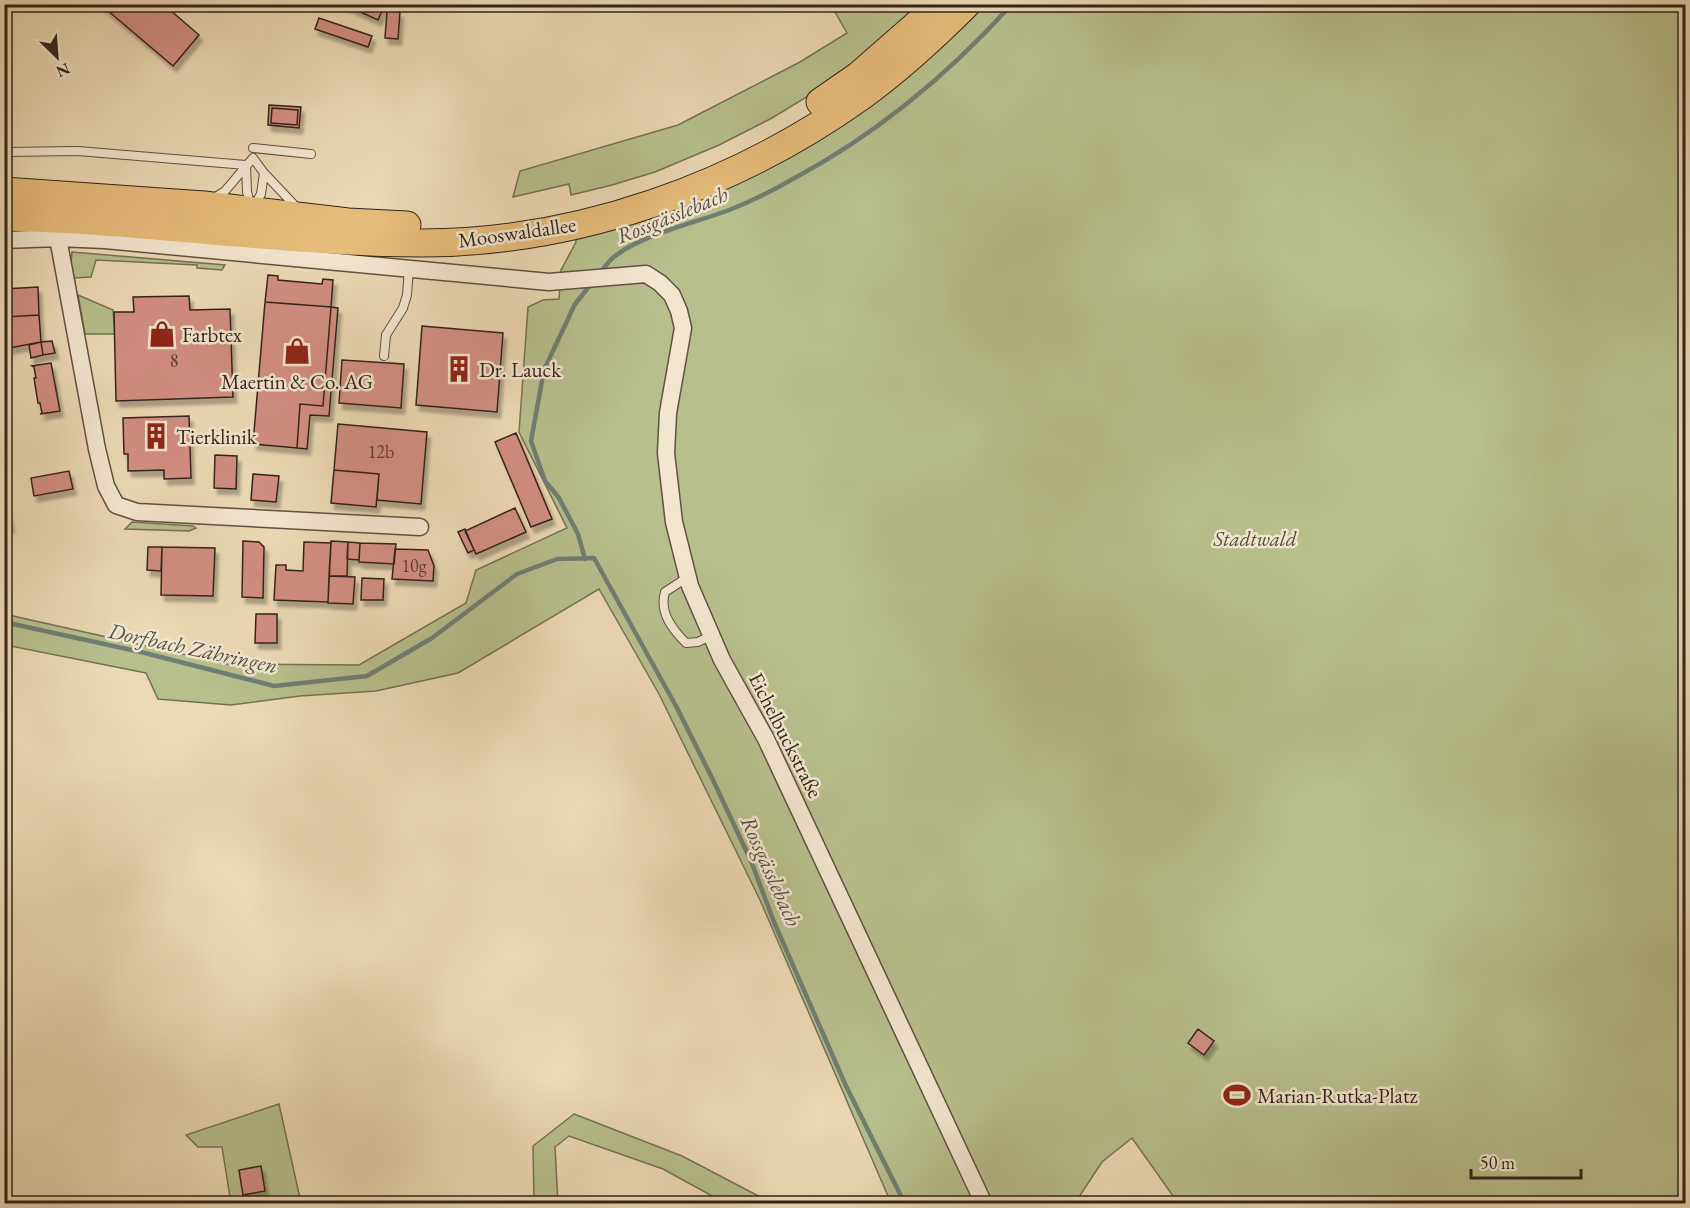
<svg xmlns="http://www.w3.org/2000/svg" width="1690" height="1208" font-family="'EB Garamond',serif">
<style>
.green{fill:#b7bf8d;stroke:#747254;stroke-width:1.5}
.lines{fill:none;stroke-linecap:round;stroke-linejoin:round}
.stream{stroke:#707e73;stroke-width:4.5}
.building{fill:#d38e82;stroke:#32241a;stroke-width:1.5;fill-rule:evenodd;filter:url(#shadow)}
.lane-casing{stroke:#605141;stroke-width:10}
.street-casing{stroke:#605141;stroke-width:19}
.primary-casing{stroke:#32241a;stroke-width:29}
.lane{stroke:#f3e6cf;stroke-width:8}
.street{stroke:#f3e6cf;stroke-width:16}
.primary{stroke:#e6bc7a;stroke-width:27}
.labels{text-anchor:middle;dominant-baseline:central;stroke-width:5;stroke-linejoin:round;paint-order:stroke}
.number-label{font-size:18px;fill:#5a3e34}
.street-label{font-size:21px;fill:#32241a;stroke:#f3e6cf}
.poi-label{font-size:21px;fill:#32241a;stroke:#f3e6cf;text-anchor:start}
.park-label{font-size:21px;font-style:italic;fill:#534b37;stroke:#f3e6cf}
.water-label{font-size:22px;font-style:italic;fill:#515146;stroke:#f3e6cf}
</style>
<defs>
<filter id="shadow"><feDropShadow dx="3.5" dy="6" stdDeviation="1.5" flood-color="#0004"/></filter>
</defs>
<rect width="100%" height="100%" fill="#ecd9b5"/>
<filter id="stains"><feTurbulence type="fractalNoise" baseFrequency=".00333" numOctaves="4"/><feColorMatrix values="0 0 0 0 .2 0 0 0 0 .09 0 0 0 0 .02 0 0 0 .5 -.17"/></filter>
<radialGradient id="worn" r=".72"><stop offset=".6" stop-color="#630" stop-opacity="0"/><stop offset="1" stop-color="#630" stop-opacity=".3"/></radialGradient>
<path class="green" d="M831,5h93l-83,71 -69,42 -53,27 -64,27 -43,13 -41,10 -2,-11 -56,13 7,-26 158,-46 122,-63 47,-29z
M975,5h710v1198h-507l-46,-65 -30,24 -27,41h-184l-131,-303 -101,-206 -60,-105 -141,84 -82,18 -76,5 -69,9 -73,-6 -12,-26 -141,-28 -1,-31 223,50 132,1 107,-62 10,-33 91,-42 -48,-96 9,-125 15,-7 16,-1 2,-29 15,-28 -1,-12 133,-42z
M72,252l153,13 -3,5 -25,-2v-3l-101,-5 -5,17 -17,1 -3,-15z
M78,295l35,15 2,24h-30z
M132,522l61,4 3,2 -7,3 -64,-2z
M279,1104l22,99h-70l-9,-56h-24l-12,-12z
M574,1114l108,42 90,47h-47l-62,-34 -94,-33 -14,11 3,56h-24l-1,-57z"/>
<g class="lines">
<path class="stream" d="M600,273c5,-6 9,-13 15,-17 29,-22 80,-33 114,-46 21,-8 43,-19 62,-30 83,-44 158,-106 221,-176
M585,559l-7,-25 -19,-36 -14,-17 -14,-40 13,-71 31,-66 16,-20
M4,622l141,31 129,33 93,-10 65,-38 85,-64 40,-15 37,-1 82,148 37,74 38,81 23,61 72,164 59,118"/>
</g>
<path class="building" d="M100,4h63l36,31 -26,31z
M343,4h42l-7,16z
M387,11l13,1 -2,27 -13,-1z
M319,18l53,18 -4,11 -53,-18z
M269,105l32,2 -2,21 -31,-3zM272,108l26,2 -1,15 -26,-2z
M272,108l26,2 -1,15 -26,-2z
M268,275l10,1v4l44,4 1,-5 10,1 -2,27 -66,-5z
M38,287l1,28 -35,2v-28z
M189,296l1,14 40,-1 3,88 -117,4 -2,-89h20l-1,-15z
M265,302l66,5 -8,99 -23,-2 -3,44 -44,-4z
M331,307l7,1 -9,108 -19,-1 -3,34 -10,-1 3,-44 23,2z
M39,315l2,27 -37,7v-32z
M422,326l81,7 -6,79 -81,-7z
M52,341l3,12 -12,2 -2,-13z
M41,342l2,13 -12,3 -2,-13z
M342,360l62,4 -3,44 -62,-5z
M51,363l9,48 -20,3 2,-1 -2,-10h-2l-4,-25h2l-2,-11 -2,-1z
M189,416l2,62 -27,1v-9l-36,1v-17h-4l-1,-36z
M338,424l89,8 -6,72 -44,-4 2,-26 -45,-4z
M516,433l36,86 -21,8 -36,-85z
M215,455l22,1 -1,33 -22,-1z
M334,470l45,4 -3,33 -45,-4z
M69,471l4,18 -39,7 -3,-18z
M253,474l26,2 -3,26 -25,-2z
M4,496l7,31 -7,1z
M515,508l11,24 -50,22 -11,-23z
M465,529l9,21 -6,3 -10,-21z
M243,541l16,1 5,5 -1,51 -21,-1z
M331,541l17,1 -1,34h-18z
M304,542l27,1 -3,59 -54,-2 2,-35h10v5l17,1z
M348,542l12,1 -1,17 -12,-1z
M360,543l36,1 -2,20 -35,-2z
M148,547h14l-1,24 -14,-1z
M162,547l53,1 -2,48 -52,-1z
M395,549l33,1 6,16 -1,15 -41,-2z
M329,576l26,1 -2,27 -25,-1z
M362,578l22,1 -1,21h-22z
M256,614h21v29h-22z
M1198,1029l16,12 -10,14 -16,-12z
M261,1166l4,25 -22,4 -4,-25z"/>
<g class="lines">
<defs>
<path id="lane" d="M253,148l58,6
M4,152l74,-1 168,14
M246,165l1,27 4,15
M264,173l35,37
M214,198l11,-7 28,-33 11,15 -3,21 -7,12
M384,356l2,-21 17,-27 4,-13 2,-27
M688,577l-23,15c-6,20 7,37 21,51l12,-1 14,-7"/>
<path id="street" d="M58,238l39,211 9,37 10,19 21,7 283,15
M4,240l54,-2 47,2 444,42 97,-8 14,9 12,12 7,16 4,17 -15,85 -2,40 8,69 16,64 32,74 44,79 218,465"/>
<path id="primary" d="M820,102l39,-27 81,-71
M4,191l200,14 144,17 59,3
M4,217c140,3 279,26 418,26 156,0 314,-57 440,-147 37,-27 72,-59 105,-92"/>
</defs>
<use href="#lane" class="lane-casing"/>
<use href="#street" class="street-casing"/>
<use href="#primary" class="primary-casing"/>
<use href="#lane" class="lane"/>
<use href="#street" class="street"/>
<use href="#primary" class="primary"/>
</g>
<defs>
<symbol id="shop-bare" viewBox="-9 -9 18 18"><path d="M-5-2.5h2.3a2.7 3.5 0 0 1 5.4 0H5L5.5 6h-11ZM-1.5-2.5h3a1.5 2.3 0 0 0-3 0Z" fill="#8f2418" stroke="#f3e6cf" stroke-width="2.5" paint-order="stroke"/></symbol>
<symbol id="building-bare" viewBox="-9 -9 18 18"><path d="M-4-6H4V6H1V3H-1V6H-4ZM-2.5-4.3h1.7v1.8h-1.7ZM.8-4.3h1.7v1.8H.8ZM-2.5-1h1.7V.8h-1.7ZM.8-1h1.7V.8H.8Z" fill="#8f2418" stroke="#f3e6cf" stroke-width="2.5" paint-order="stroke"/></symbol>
<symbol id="stadium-bare" viewBox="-9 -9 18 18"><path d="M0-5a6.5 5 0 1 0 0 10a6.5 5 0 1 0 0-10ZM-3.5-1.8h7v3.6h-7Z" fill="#8f2418" stroke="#f3e6cf" stroke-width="2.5" paint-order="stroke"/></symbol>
</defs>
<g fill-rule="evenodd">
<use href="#shop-bare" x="143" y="315" width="38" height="38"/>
<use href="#shop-bare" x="278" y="332" width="38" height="38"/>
<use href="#building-bare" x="440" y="350" width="38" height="38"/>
<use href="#building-bare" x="137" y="417" width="38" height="38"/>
<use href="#stadium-bare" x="1218" y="1076" width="38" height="38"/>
</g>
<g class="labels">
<g class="number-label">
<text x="174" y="360">8</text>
<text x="381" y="451">12b</text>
<text x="414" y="565">10g</text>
</g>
<g class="street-label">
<text transform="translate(517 232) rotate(-8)">Mooswaldallee</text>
<text transform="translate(786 735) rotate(63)">Eichelbuckstraße</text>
</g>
<g class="poi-label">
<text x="182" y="334">Farbtex</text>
<text x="479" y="369">Dr. Lauck</text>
<text x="297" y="381" text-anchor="middle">Maertin &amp; Co. AG</text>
<text x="176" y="436">Tierklinik</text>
<text x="1257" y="1095">Marian-Rutka-Platz</text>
</g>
<g class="park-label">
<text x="1255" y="538">Stadtwald</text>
</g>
<g class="water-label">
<text transform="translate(672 215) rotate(-22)">Rossgässlebach</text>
<text transform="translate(193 648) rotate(12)">Dorfbach Zähringen</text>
<text transform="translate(771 871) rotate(66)">Rossgässlebach</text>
</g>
</g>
<rect width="1690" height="1208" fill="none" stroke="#ecd9b5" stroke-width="24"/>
<rect x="6" y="6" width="1678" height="1196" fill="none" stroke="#32241a" stroke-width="3"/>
<rect x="12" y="12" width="1666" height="1184" fill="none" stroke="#32241a" stroke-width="1.5"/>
<g transform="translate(57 57) rotate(155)" stroke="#f3e6cf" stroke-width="4.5" paint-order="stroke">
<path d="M0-4.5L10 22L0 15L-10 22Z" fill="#32241a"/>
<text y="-9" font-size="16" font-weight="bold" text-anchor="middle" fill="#32241a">N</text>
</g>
<path d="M1471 1169v9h110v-9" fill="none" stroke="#32241a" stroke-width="3"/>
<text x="1480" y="1169" font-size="18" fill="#32241a" stroke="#f3e6cf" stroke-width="4.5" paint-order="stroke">50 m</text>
<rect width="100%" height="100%" filter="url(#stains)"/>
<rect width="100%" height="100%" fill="url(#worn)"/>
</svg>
